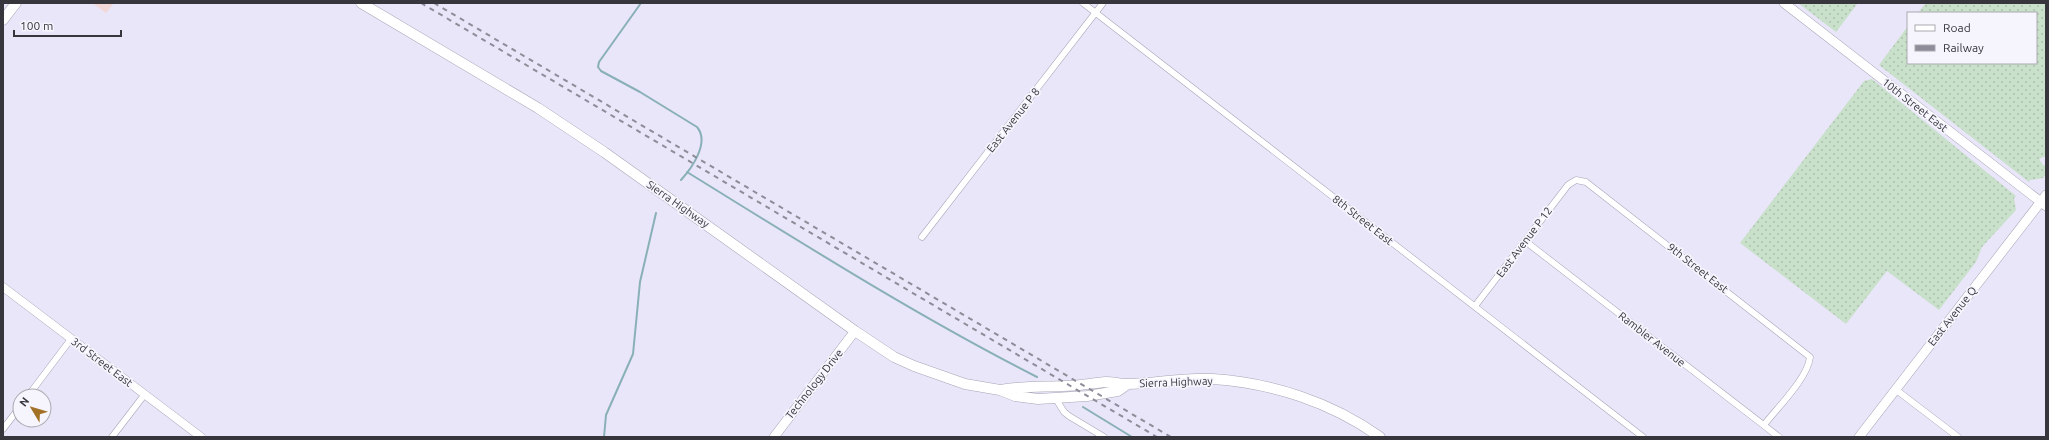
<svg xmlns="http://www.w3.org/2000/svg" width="2049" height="440" font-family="Ubuntu,sans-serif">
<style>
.commercial{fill:#f2d7d8}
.grass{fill:url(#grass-dots)}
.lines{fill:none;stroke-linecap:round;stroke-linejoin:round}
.stream{stroke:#89b0b7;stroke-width:2}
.minor-casing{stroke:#a7a4b6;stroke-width:7}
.tertiary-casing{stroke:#a7a4b6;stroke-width:9}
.secondary-casing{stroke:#a7a4b6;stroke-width:10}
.primary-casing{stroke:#a7a4b6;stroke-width:11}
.minor{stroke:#fff;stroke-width:6}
.tertiary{stroke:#fff;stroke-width:8}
.secondary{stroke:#fff;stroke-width:9}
.primary{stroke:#fff;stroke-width:10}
.rail{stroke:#8e8c99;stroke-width:2;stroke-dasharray:5 5;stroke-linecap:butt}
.labels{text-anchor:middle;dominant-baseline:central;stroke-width:3.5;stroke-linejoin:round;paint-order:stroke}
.street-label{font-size:11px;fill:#37363d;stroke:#f6f5fd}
</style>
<defs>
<pattern id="grass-dots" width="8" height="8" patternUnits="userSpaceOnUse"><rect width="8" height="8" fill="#c9e0ca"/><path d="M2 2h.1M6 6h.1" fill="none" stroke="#adc1ae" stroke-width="1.8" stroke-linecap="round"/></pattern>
</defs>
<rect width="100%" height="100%" fill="#e9e6f9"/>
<path class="commercial" d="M92,3h22l-8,10z"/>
<path class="grass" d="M1798,3h60l-22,29z
M1926,3h120v153l-7,3 4,6h3v9l-3,4 -13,2 -1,2 -150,-117 29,-39v37h128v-50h-118z
M1872,79l144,117 -2,2 2,12 -34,37 -6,15 -37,48 -52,-39 -41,53 -106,-81 124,-162z"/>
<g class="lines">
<path class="stream" d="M641,3l-42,59 -1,5 3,4 39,21 57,35c13,15 -5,41 -16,53
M687,172c115,71 230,144 350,205
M1083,407l49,30
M604,437l2,-22 27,-61 7,-72 16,-69"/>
<defs>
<path id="minor" d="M1083,3l560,434
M922,237l181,-234
M1525,241l254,196
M1475,306l93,-121 8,-5 10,2 224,175c-2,21 -33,51 -46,68
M1895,389l63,48
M28,396l43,-57
M1056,399l8,13 5,4 35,21
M3,429l17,-22
M112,437l33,-43"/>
<path id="tertiary" d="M3,287l198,150"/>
<path id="secondary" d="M1784,3l262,203
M774,437l81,-106
M1859,437l187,-242"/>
<path id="primary" d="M361,3l177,105 66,44 251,179 39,26 20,9 51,18 35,6 15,6 23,3 49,-3 31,-5 10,-7
M3,20l13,-17
M1000,390c21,-4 43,-3 64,-4 14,0 28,-3 42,-4 7,0 14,2 21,2 29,0 57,-7 86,-5 59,4 118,23 167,58"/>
</defs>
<use href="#minor" class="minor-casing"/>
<use href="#tertiary" class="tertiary-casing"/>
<use href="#secondary" class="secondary-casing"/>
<use href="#primary" class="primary-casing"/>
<use href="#minor" class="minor"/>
<use href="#tertiary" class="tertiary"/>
<use href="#secondary" class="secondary"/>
<use href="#primary" class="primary"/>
<path class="rail" d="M421,3l736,434
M434,3l737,434"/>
</g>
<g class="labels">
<g class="street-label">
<text transform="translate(1915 105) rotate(38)">10th Street East</text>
<text transform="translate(1013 120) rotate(-52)">East Avenue P 8</text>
<text transform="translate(678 204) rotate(35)">Sierra Highway</text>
<text transform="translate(1363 220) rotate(38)">8th Street East</text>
<text transform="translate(1524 242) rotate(-53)">East Avenue P 12</text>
<text transform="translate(1698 268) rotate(38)">9th Street East</text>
<text transform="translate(1952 316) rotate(-52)">East Avenue Q</text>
<text transform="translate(1652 339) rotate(38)">Rambler Avenue</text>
<text transform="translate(102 362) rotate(37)">3rd Street East</text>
<text transform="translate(1176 382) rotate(-2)">Sierra Highway</text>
<text transform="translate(814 384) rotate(-52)">Technology Drive</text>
</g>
</g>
<rect width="2049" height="440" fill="none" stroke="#37363d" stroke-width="8"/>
<rect x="1907" y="12" width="130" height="52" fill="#f6f5fd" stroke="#aaa9b0"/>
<rect x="1915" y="25" width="20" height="6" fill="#ffffff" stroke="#aaa9b0"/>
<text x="1943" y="32" font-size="12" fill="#37363d">Road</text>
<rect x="1915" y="45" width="20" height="6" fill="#8e8c99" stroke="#aaa9b0"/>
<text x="1943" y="52" font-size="12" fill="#37363d">Railway</text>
<g transform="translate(32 408) rotate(308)"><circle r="19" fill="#f6f5fd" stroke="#aaa9b0"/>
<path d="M0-3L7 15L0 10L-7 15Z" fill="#a27126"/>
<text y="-6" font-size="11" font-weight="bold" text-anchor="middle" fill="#37363d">N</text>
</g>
<path d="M14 30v6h107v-6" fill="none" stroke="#37363d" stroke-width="2"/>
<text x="20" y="30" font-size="12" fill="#37363d" stroke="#f6f5fd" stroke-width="3" paint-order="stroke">100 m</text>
</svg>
